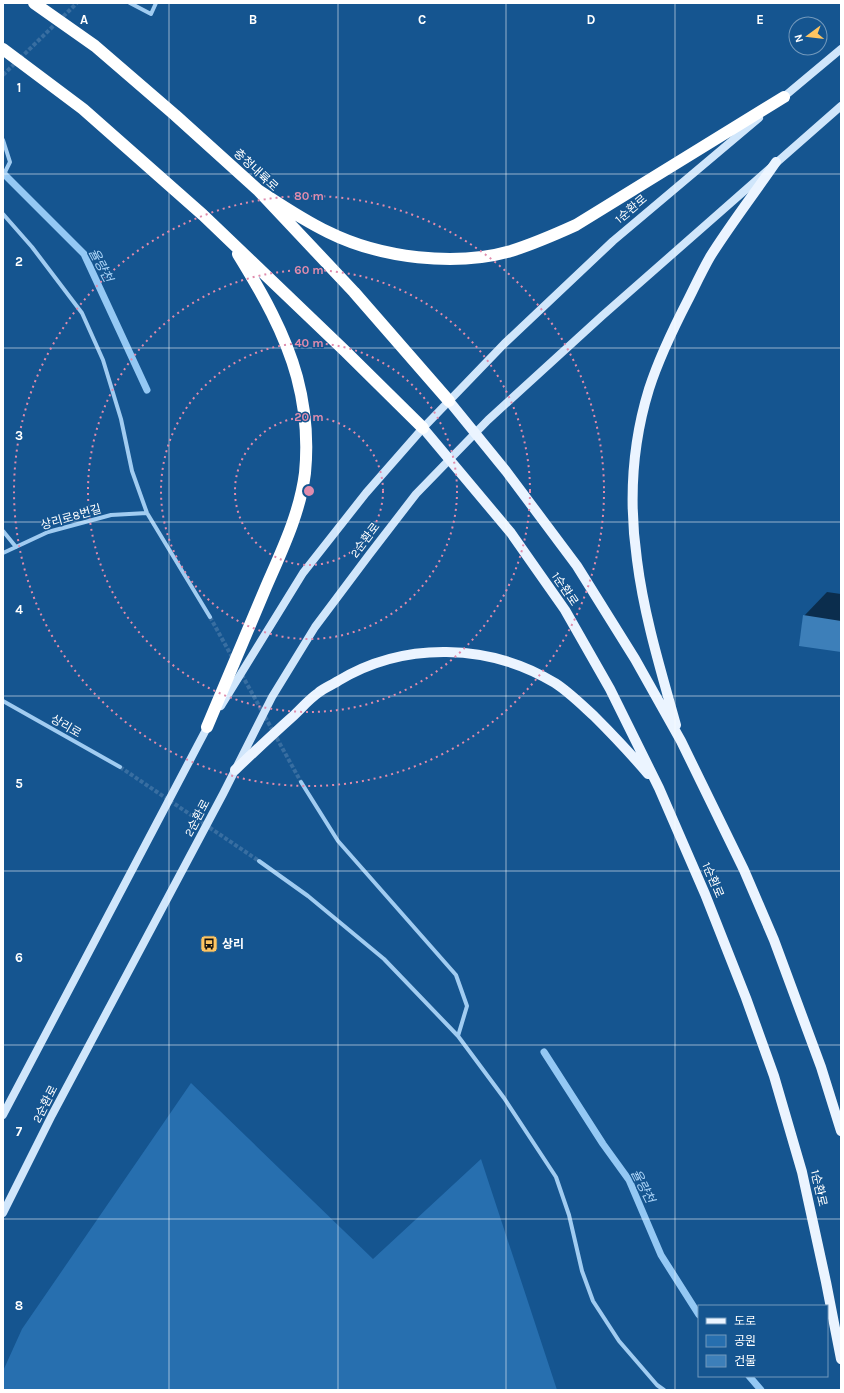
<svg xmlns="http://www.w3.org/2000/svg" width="844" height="1393" font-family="Karla,'Noto Sans KR',sans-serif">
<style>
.green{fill:#276faf}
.shadow{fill:#0007}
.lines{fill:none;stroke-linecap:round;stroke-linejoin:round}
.stream{stroke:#94c8f4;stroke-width:7}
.building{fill:#3d7fb9}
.street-tunnel{stroke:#386ea1;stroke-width:4;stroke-dasharray:4 2;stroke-linecap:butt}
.street{stroke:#a1ccf1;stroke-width:4}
.secondary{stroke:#d0e6fb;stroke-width:8}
.primary{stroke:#ebf4ff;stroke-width:10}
.highway{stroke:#fff;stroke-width:12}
.grid{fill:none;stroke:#fff;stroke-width:1;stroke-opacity:0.55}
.ring{fill:none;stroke:#e08cad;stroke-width:2;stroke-dasharray:2 4}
.labels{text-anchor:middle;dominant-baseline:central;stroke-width:3;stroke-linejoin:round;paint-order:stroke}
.street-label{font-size:12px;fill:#fff;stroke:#155590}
.poi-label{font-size:12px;font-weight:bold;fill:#fff;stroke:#155590;text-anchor:start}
.water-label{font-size:13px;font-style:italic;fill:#add5f8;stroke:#155590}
.grid-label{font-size:13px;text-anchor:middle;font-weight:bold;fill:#fff;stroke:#155590;stroke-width:3;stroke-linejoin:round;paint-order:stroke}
.centre{fill:#e08cad;stroke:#155590;stroke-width:2}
.ring-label{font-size:12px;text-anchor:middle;font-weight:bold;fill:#e08cad;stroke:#155590;stroke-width:3;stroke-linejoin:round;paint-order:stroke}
</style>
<rect width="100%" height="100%" fill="#155590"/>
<path class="green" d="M191,1083l182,176 108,-100 76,231h-554v-19l19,-42z"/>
<path class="shadow" d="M827,592l14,2v57l-37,-35z"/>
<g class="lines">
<path class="stream" d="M3,173l81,81 63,136
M544,1052l59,92 26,36 32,75 38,60
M749,1376l12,14"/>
</g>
<path class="building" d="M803,615l38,6v31l-42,-6z"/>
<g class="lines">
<path class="street-tunnel" d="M3,75l74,-72
M210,617l91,165
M120,767l139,94"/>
<path class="street" d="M130,3l21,11 5,-11
M3,140l7,22 -7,14
M3,214l29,33 50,66 21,47 18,59 11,52 15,42 63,104
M3,531l13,16
M3,553l45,-21 63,-17 36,-2
M3,701l117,66
M301,782l37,59 118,134 11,31 -9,30
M259,861l49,35 76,63 74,77 46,62 52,79 13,38 13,56 11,30 26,40 38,44 7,5"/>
<path class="secondary" d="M780,100l61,-51
M221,706l82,-133 63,-80 57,-65 81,-84 109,-103 146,-123
M3,1115l206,-391
M3,1213l49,-98 171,-321 49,-97 43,-70 54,-72 47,-61 72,-74 114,-104 239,-210"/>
<path class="primary" d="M449,401l57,70 71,95 58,93 46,82 63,129 30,70 47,127 20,64
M423,428l88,105 54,77 45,79 49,99 46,106 41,104 28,78 28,96 24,110 15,77
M676,725c-15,-54 -32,-109 -39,-165 -8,-56 -5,-116 12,-171 10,-31 24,-60 39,-89 7,-14 14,-29 22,-43 20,-32 44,-63 66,-95
M235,770c19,-18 37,-35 56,-52 9,-8 17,-18 27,-25 6,-5 14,-8 20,-12 66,-40 151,-38 217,2 14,9 27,22 39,33 19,19 37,38 54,58"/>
<path class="highway" d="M34,3l61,43 80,69 83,75 96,102 95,109
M3,49l80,60 120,106 142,136 78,77
M258,190c23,15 45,30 70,42 52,26 127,35 183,19 22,-7 43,-16 65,-26l208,-128
M207,727c20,-47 39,-93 59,-140 16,-37 34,-74 39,-114 3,-31 0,-66 -8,-96 -12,-44 -35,-84 -59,-123"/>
</g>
<path class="grid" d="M169,3v1387M338,3v1387M506,3v1387M675,3v1387M3,174h838M3,348h838M3,522h838M3,696h838M3,871h838M3,1045h838M3,1219h838"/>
<g class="ring">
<circle cx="309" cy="491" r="74"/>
<circle cx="309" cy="491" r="148"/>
<circle cx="309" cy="491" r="221"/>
<circle cx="309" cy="491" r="295"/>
</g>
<defs>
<symbol id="bus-square" viewBox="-11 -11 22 22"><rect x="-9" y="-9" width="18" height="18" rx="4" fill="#ffc561" stroke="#155590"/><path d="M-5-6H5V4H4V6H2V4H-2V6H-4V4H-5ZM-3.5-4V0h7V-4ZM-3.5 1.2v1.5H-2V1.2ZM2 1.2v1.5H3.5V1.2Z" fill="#111"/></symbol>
</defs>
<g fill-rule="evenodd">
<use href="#bus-square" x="199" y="934" width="20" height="20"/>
</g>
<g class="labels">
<g class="street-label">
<text transform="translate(256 170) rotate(43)">충청내륙로</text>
<text transform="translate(631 209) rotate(-40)">1순환로</text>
<text transform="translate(71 517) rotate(-16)">상리로8번길</text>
<text transform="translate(365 540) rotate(-53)">2순환로</text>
<text transform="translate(565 589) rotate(56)">1순환로</text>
<text transform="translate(66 726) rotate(30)">상리로</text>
<text transform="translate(197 818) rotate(-62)">2순환로</text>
<text transform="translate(713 880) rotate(67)">1순환로</text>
<text transform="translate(45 1104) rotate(-63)">2순환로</text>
<text transform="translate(819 1188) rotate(77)">1순환로</text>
</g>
<g class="poi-label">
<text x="222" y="944">상리</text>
</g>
<g class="water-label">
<text transform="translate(101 265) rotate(62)">율량천</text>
<text transform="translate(643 1186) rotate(63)">율량천</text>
</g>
</g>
<g class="grid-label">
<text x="84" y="24">A</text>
<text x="253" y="24">B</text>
<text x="422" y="24">C</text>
<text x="591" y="24">D</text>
<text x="760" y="24">E</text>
<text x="19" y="92">1</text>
<text x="19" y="266">2</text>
<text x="19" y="440">3</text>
<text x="19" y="614">4</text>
<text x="19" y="788">5</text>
<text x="19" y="962">6</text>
<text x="19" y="1136">7</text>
<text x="19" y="1310">8</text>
</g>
<circle cx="309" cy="491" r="6" class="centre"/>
<g class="ring-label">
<text x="309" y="200">80 m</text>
<text x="309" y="274">60 m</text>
<text x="309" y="347">40 m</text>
<text x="309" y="421">20 m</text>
</g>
<rect width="844" height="1393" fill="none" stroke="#ffffff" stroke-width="8"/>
<rect x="698" y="1305" width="130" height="72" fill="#155590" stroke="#7399bc"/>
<rect x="706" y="1318" width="20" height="6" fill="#ebf4ff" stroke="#7399bc"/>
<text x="734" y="1325" font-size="12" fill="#ffffff">도로</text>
<rect x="706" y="1335" width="20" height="12" fill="#276faf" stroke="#7399bc"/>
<text x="734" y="1345" font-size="12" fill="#ffffff">공원</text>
<rect x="706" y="1355" width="20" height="12" fill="#3d7fb9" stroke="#7399bc"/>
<text x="734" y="1365" font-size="12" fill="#ffffff">건물</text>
<g transform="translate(808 36) rotate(255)"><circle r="19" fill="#155590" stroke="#7399bc"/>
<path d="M0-3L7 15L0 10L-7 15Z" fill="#ffc561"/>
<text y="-6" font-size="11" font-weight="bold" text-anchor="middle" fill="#ffffff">N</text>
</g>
</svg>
